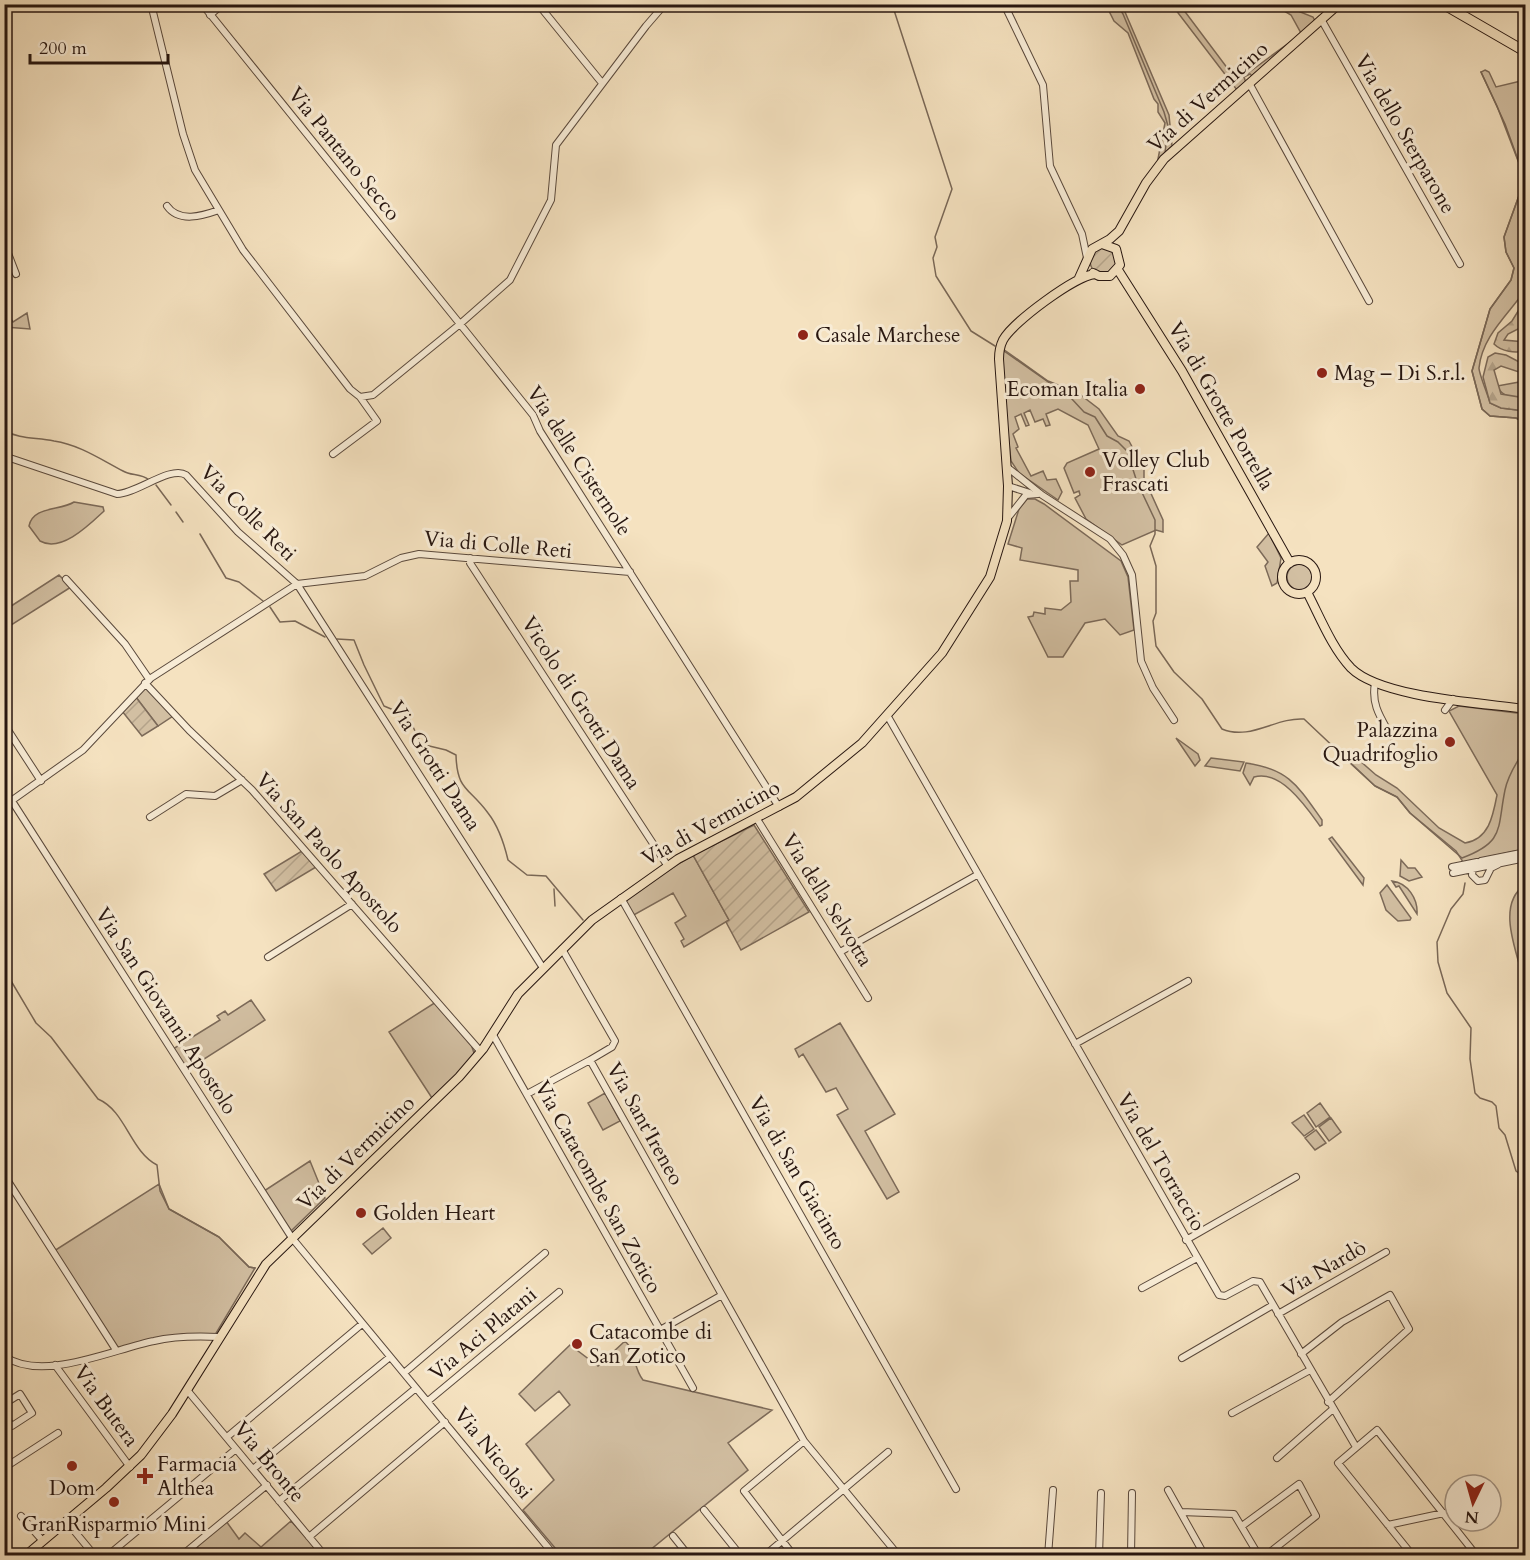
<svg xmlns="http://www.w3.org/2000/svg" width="1530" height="1560" font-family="Cardo,serif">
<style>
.grass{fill:#d2bfa2;stroke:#7c6a59;stroke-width:1.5}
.forest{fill:url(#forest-firs);stroke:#7c6a59;stroke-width:1.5}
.garden{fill:url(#garden-furrows);stroke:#7c6a59;stroke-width:1.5}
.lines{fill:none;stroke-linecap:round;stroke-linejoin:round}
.stream{stroke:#796756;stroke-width:1.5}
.minor-casing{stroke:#5a493c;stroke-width:8}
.major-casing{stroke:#271610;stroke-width:10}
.highway-casing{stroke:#271610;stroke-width:11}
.minor{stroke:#f8ecd6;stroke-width:6}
.major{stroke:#f5e2c0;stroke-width:8}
.highway{stroke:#f5e2c0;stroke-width:9}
.poi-dot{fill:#8f2418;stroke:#f8ecd6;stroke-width:2}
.labels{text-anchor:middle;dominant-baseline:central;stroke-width:6;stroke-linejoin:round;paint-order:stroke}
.street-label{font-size:21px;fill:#271610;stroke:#f8ecd6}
.poi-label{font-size:21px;fill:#271610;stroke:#f8ecd6;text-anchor:start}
</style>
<defs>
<pattern id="forest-firs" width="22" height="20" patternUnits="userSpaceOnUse" patternTransform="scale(1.5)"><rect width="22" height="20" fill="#d2bfa2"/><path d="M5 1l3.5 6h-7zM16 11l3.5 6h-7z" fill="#b4a38a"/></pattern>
<pattern id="garden-furrows" width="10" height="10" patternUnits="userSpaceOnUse" patternTransform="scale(1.5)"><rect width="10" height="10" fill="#d2bfa2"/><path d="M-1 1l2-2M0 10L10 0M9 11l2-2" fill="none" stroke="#b4a38a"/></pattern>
</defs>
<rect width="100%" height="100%" fill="#f5e2c0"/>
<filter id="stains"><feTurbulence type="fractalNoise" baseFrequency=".00333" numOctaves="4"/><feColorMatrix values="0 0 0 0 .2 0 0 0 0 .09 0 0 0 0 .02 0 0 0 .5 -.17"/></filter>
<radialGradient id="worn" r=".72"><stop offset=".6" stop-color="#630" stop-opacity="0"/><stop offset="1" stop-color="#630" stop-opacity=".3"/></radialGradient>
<path class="grass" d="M1106,5h16l47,110 3,31 -14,13 7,-36 -7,-11v-8l-4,-5 -26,-66 -14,-12z
M1172,5h8l57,76 60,-44 -45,39 -2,-2 -6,3 2,6 -9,7z
M1274,5h9l30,12 2,4 -14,12 -10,-18z
M1485,70l4,2 7,15 29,-7 1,209c-17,25 -44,47 -47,79 0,6 9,27 11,35l11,5 24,3v12l-9,-5 -26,-2 -8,-7 -10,-38 18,-62 21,-29 3,-12 -8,-16 -2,-15 21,-58 -28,-73 -16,-34z
M27,313l3,16 -25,-2v-9l3,-3 5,7z
M1003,349l45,32 30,12 21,16 19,27 11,5 15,28v9l19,42v12l-7,-2 -34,15 -36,-26 -11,-21 5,-3 -1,-4 -5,2 -10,-25 3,-5 32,-14 -11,-24 -30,-16 -12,5 4,11 -4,1 -3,-7 -8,3 -5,-12 -6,3 5,12 -3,1 -5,-12 -6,3 4,12 -6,5 5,13 -2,1 15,28 12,-5 4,9 9,-1 6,13 -4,8 -39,-27 -8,-12 -10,-91z
M1525,381v17c-12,0 -22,0 -28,-12z
M1027,499h8l9,5 77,57 7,16 6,53 -14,5 -15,-16 -20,4 -22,34h-15l-20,-40 5,-1 1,-4 11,2v-6l16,2 10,-8 -1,-21h8v-11l-58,-10 2,-12 -14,-4 11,-35z
M74,502l29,5 1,4c-15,14 -43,42 -64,30l-11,-15c4,-20 31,-15 45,-24z
M1269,533l12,25 -4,25 -5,3 -7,-20 3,-4 -11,-15z
M1287 577a13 13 0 1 1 26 0a13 13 0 1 1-26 0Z
M59,575l12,12 -66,42v-19z
M143,687l6,2 24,27 -15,10 -23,-30z
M1459,706l66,8v135l-62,13 -7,-11 -46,-38 -13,-16 -22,-11 -26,-24 10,-2 17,15 21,13 42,40 26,15c24,-4 28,-27 32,-48l-48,-84z
M1176,738l22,16 2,6 -5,6z
M1211,758l33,4 -4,9 -35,-5z
M1246,763c43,6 52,23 76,57v5l-2,1c-13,-18 -39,-57 -66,-49l-4,8 -7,-12z
M1332,837l32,41 -1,7 -34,-46z
M693,855l36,65 -45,27 -3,-6 3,-2 -9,-16 11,-7 -13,-23 -41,23 -6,-12v-8z
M1401,860l7,8h7l7,9 -13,4 -9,-5z
M1392,881c16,2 26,18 25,33l-18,-28 -3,1z
M1387,885l24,33 -1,2 -12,1 -12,-11 -6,-17z
M1525,885v100c-6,-28 -31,-80 0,-100z
M251,1000l14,20 -78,50 -14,-21 47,-29 -3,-4 8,-5 3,4z
M436,1002l34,39 5,15 -43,42 -43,-66z
M840,1023l55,91 -30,17 34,61 -12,7 -50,-84 11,-6 -12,-21 -10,4 -23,-38 -4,3 -4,-8z
M605,1093l15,28 -17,9 -15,-27z
M1320,1103l10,14 -14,10 -9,-14z
M1304,1115l10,14 -10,7 -12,-13z
M1331,1118l10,14 -12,9 -10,-14z
M1316,1130l10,13 -11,7 -10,-12z
M310,1161l15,37 -34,33 -27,-40z
M159,1184l10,25 50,28 30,30 6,1 -40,67 -32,-1 -66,14 -63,-97z
M383,1228l8,10 -19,16 -9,-10z
M625,1341c11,10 8,27 18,39l129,30 -44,33 20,27 -104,85h-83l-38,-45 31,-30 -28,-36 44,-39 -11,-14 -24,20 -16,-17 51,-49 28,21z
M226,1521l13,18 6,-6 16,14 30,-26 29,32 -4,3 -112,-1 -8,-9z"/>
<path class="forest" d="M1525,300l-5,28 -12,6 -4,6 21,2v9c-10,2 -23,1 -31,-7l4,-11 14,-12z
M1495,353l11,2 19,10v9l-24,-8 -7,4 7,24 24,4v13l-24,-3 -11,-5 -7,-26 5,-20z"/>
<path class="garden" d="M1090 261a13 13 0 1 1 26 0a13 13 0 1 1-26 0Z
M135,696l23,30 -16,10 -20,-25z
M754,825l55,87 -68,38 -15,-28 3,-2 -36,-65z
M302,851l14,16 -40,24 -12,-17z"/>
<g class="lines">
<path class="stream" d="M892,4l60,185 -17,48 2,10 -4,11 3,18 35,55 24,15
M1117,4l6,10 41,98 4,14 -3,27
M1481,72l24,52 20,55 -21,58 2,15 8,16 -3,12 -21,29 -18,62 10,38 8,7 26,2 10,5
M1004,351l67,47 13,14 11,5 12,19 11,6 9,9 10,31 18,38v14l-5,12 6,20v47l-3,8 3,25 18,26 28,27 20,30c28,12 54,-12 82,-10l71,67 22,11 13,16 52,45c43,-16 35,-29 43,-68 3,-15 12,-29 21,-42
M4,430c16,10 32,7 50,11 26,4 46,18 69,30 8,5 18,2 26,9
M156,485l15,20
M176,512l7,10
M200,534l26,44 13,4 24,19
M270,607l10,15 15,-1 30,16
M337,639l17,1 10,25 20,41 24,10 13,28 25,6 10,5c1,36 13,32 32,58 11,14 16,30 20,47l19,15 19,1 37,44
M1465,883l-2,11 -12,15 -14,33 1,20 9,31 24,35 -1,31 5,34 5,5 12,4 4,4 3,22 6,7 11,36 10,8
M554,889l1,17
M4,969l32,54 15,14 47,62c28,12 32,52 59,66l3,26 9,18 50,28 30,30 6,1"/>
<defs>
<path id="minor" d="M151,4l32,130 12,36 48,80 107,139 10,8 13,-2 87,-71 73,91 7,16 239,376
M202,4l258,320 50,-44 41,-80 5,-55 90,-119 19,-22
M538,4l64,79
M1004,4l39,81 7,81 32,68 5,24
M210,15l13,-11
M1321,19l139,245
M1249,83l120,218
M167,206c12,17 35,10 52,4
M4,243l12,31
M333,454l44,-33 -17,-24
M4,456l113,38c19,0 54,-29 69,-19l52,57 59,52 246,384
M1007,467l35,28 68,44 13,16 9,20 9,86 12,27 21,32
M1008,486l22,7
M1007,519l19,-24 12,-1
M470,558v5l197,302
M66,579l59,65 24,35
M145,683l44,47 63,60 229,262
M1375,683c-4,22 6,35 16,53
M1445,710l8,-11
M887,715l332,580 6,1 28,-15 7,1 96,165
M4,724l37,57
M12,801l280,437 263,318
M4,806l79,-56 68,-72 146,-94 68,-8 36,-18 18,-4 211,18
M150,817l36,-23 29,2 27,-16
M757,819l111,179
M1499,864l-8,4 -6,12 -7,1 -6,-6 1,-7 8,-7 45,-9
M1452,867l25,-5
M1453,873l73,-15
M621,898l335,591
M562,949l53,92 -3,6 -22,13 132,235
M840,952l137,-77
M268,957l84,-53
M493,1035l200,353
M1075,1044l113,-63
M527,1094l63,-34
M4,1175l112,175
M1186,1240l110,-63
M1142,1288l55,-30
M1278,1314l108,-62
M660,1330l62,-35 82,146 95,115
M1301,1354l41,-32 48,-27 19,34 -81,73
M4,1356c38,27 109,-7 150,-15 21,-5 43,-5 65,-4
M1182,1358l91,-53
M55,1365l75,102
M404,1373l141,-120
M187,1390l138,166
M428,1401l131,-109
M4,1404l16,-10 12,19 -20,13 -8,-10
M1232,1413l78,-43
M227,1437l135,-113
M1277,1458l56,-49
M4,1468l54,-35
M253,1469l137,-112
M1168,1490l37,66
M279,1501l137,-113
M704,1510l37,46
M1181,1512l53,2 25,42
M21,1516l21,24
M66,1521l29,35
M1388,1525l56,-12
M1242,1526l57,-42 17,32 -51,40
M673,1536l16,20
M309,1537l136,-115
M1329,1555v1
M107,1556l129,-107
M181,1556l86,-71
M764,1556l124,-104
M794,1556l-50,-65 60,-50
M1048,1556l5,-66
M1099,1556l2,-63
M1131,1556l1,-63
M1370,1556l3,-3 2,3
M1413,1556l-75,-93 39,-33 100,126"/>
<path id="major" d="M1118,270l64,101 108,192
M1093,273l6,3h11l10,-11 -4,-16 -14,-5
M1079,278l13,-29 18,-10 9,-8 27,-48 18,-24 175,-155
M1282 577a17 17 0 1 1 34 0a17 17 0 1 1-34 0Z
M1307,592c13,25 25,56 44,76 30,30 132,35 175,41
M25,1556l81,-68 35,-33 31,-41 94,-150 193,-187 24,-28 35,-55 74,-74 86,-61 118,-62 66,-54 80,-90 48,-76 17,-56 1,-35 -9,-127c0,-7 1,-13 4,-19 10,-18 72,-64 92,-66"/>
<path id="highway" d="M1443,4l83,48
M1517,4l9,6"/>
</defs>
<use href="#minor" class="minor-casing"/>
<use href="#major" class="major-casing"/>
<use href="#highway" class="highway-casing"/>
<use href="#minor" class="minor"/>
<use href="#major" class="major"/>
<use href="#highway" class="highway"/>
</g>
<g class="poi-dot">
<circle cx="803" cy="335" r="6"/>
<circle cx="1322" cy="373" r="6"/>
<circle cx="1140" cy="389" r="6"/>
<circle cx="1090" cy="472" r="6"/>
<circle cx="1450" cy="742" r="6"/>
<circle cx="361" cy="1213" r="6"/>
<circle cx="577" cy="1344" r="6"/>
<circle cx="72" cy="1466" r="6"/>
<path d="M142 1467h6v6h6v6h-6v6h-6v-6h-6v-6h6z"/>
<circle cx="114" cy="1502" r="6"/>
</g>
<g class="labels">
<g class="street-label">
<text transform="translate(1208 97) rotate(-42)">Via di Vermicino</text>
<text transform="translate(1405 134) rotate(60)">Via dello Sterparone</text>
<text transform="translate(344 154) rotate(51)">Via Pantano Secco</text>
<text transform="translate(1221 406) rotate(60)">Via di Grotte Portella</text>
<text transform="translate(579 461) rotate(57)">Via delle Cisternole</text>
<text transform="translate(248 513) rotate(45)">Via Colle Reti</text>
<text transform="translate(498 545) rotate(5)">Via di Colle Reti</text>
<text transform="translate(581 703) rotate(57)">Vicolo di Grotti Dama</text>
<text transform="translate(435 766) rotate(57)">Via Grotti Dama</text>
<text transform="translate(711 823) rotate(-29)">Via di Vermicino</text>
<text transform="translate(329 853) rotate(48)">Via San Paolo Apostolo</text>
<text transform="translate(827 900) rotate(58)">Via della Selvotta</text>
<text transform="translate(166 1011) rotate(57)">Via San Giovanni Apostolo</text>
<text transform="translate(645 1124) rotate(61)">Via Sant'Ireneo</text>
<text transform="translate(356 1153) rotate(-44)">Via di Vermicino</text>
<text transform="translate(1161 1162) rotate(60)">Via del Torraccio</text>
<text transform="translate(797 1173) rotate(60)">Via di San Giacinto</text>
<text transform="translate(598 1187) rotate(61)">Via Catacombe San Zotico</text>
<text transform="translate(1324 1269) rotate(-30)">Via Nardò</text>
<text transform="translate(483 1334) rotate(-40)">Via Aci Platani</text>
<text transform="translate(106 1406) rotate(54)">Via Butera</text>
<text transform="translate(493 1453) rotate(51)">Via Nicolosi</text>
<text transform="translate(269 1462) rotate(50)">Via Bronte</text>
</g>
<g class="poi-label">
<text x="815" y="335">Casale Marchese</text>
<text x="1334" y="373">Mag – Di S.r.l.</text>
<text x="1128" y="389" text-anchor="end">Ecoman Italia</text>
<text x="1102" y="460">Volley Club<tspan x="1102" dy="24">Frascati</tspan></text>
<text x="1438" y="730" text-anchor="end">Palazzina<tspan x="1438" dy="24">Quadrifoglio</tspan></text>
<text x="373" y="1213">Golden Heart</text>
<text x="589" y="1332">Catacombe di<tspan x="589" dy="24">San Zotico</tspan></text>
<text x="157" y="1464">Farmacia<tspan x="157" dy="24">Althea</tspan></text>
<text x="72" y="1488" text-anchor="middle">Dom</text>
<text x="114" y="1524" text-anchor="middle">GranRisparmio Mini</text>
</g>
</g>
<rect width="1530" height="1560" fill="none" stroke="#f5e2c0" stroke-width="24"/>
<rect x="6" y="6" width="1518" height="1548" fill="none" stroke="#271610" stroke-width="3"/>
<rect x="12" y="12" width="1506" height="1536" fill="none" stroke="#271610" stroke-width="1.5"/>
<g transform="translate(1473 1503) rotate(185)"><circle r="28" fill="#f8ecd6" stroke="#a49687" stroke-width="1.5"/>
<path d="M0-4.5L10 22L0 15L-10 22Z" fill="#8f2418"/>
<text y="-9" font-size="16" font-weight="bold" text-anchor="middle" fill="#271610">N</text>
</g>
<path d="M30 54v9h138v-9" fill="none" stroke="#271610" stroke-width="3"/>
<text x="39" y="54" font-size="18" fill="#271610" stroke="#f8ecd6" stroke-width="4.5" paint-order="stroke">200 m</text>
<rect width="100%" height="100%" filter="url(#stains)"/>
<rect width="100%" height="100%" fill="url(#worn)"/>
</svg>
